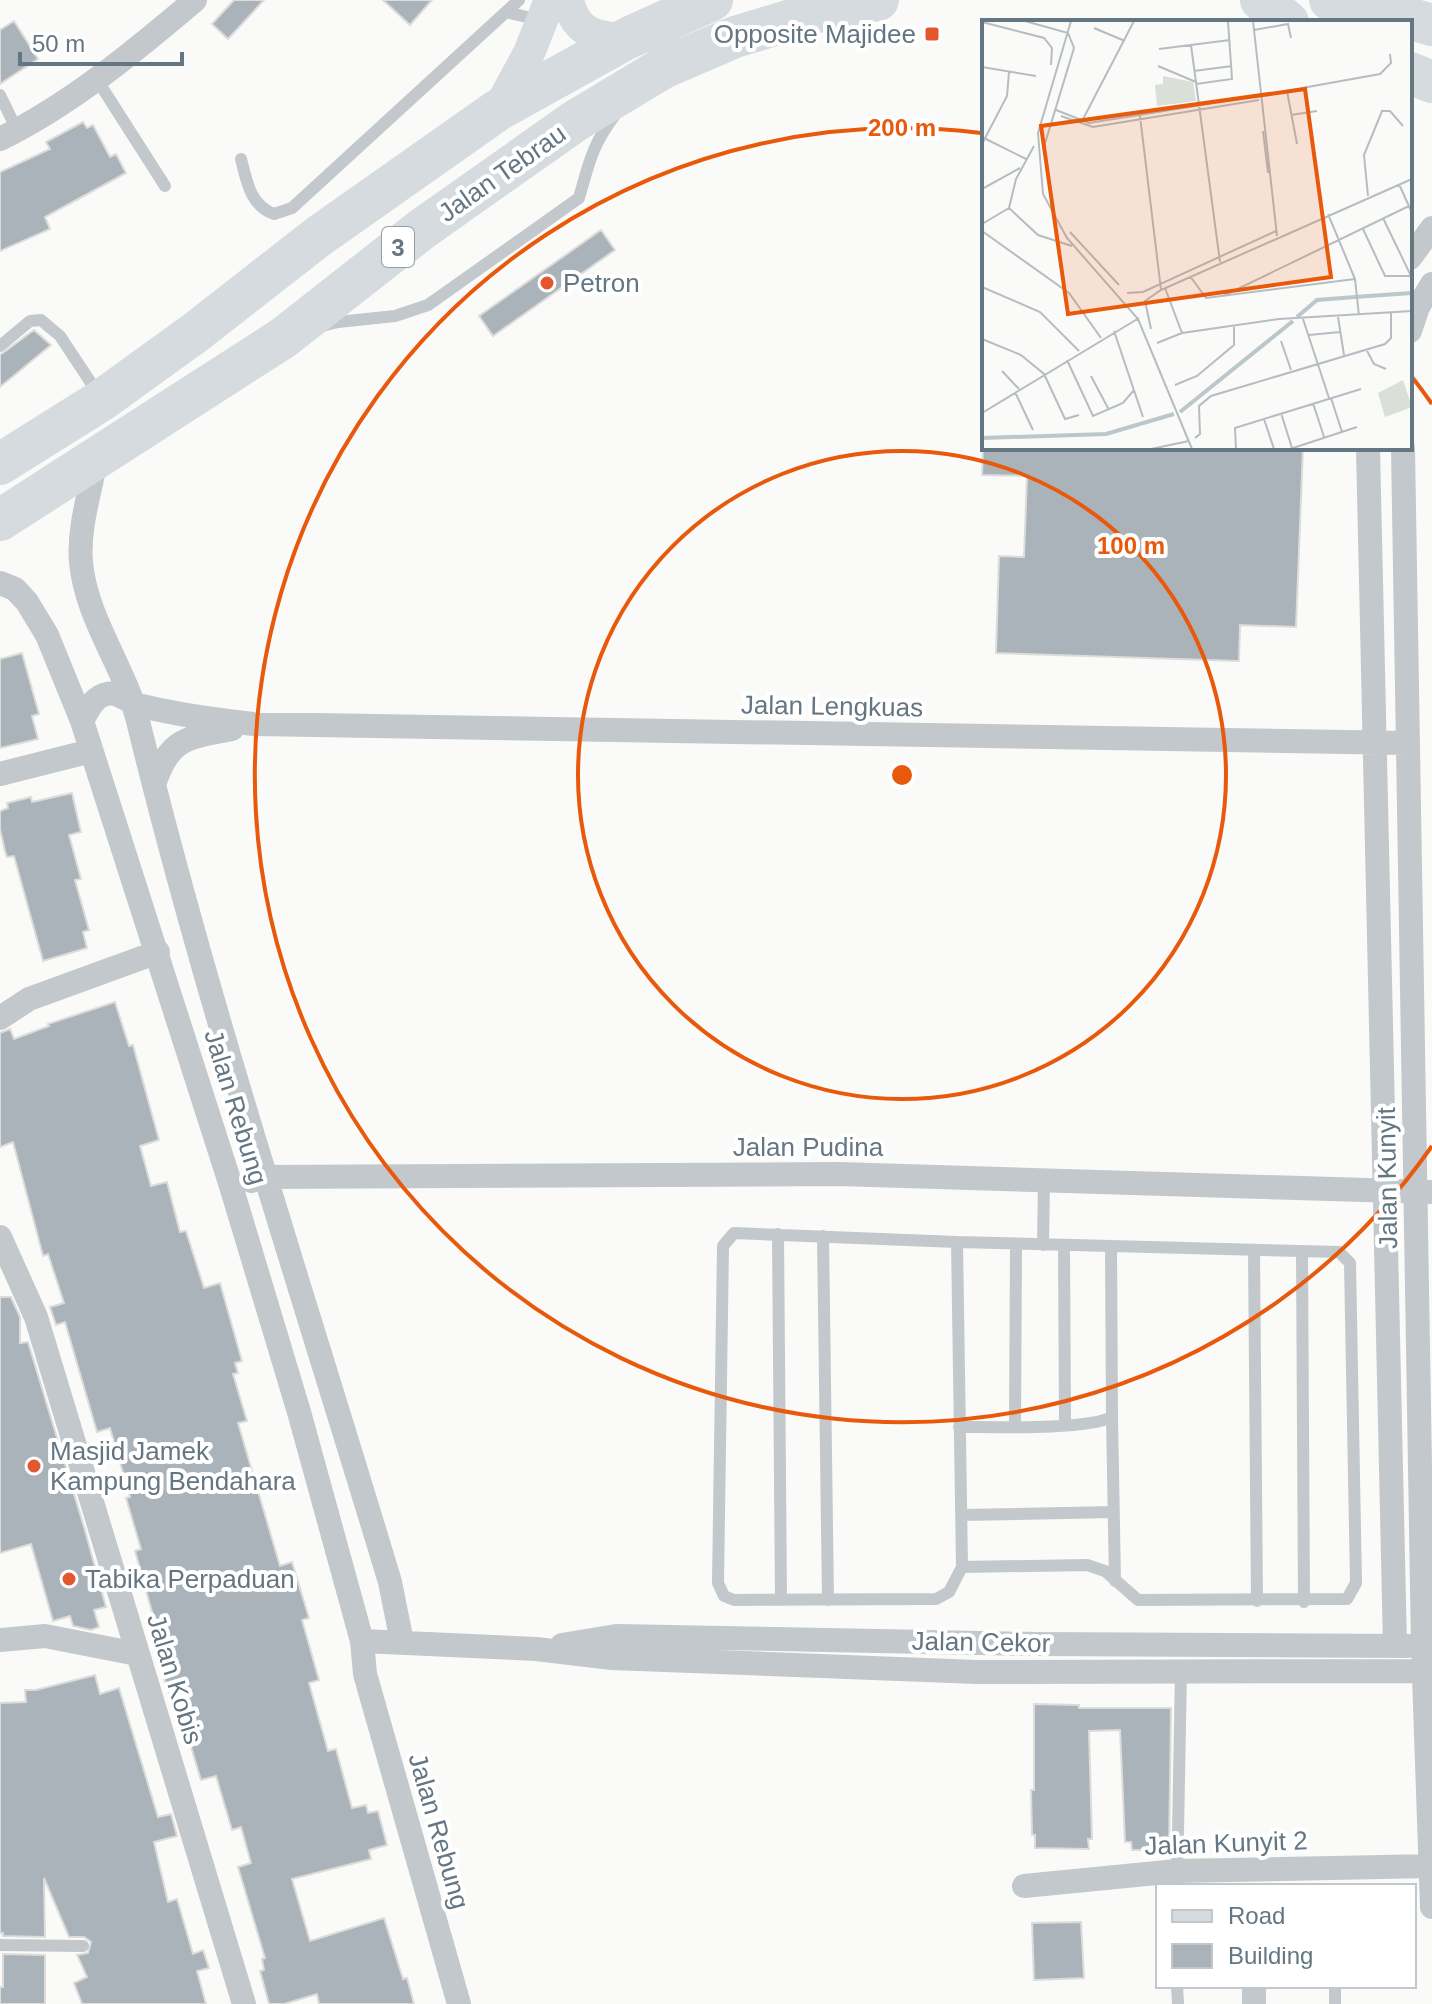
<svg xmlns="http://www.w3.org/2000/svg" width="1432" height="2004" font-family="Arial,sans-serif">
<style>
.building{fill:#aab3b9;stroke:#dcdcda;stroke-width:2}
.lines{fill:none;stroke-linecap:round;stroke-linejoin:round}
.lane{stroke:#c3c8cc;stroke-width:12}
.street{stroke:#c3c8cc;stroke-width:24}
.secondary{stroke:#d6dbdf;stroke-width:32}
.highway{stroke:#d6dbdf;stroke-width:42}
.ring{fill:none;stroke:#e8590c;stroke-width:4}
.poi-dot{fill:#e4572e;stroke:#fff;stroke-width:3}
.labels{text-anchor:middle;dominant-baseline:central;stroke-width:8;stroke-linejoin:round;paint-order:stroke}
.shield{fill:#fff;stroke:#939fa8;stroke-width:2}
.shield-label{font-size:24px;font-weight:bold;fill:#657683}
.poi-label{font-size:26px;fill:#657683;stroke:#fff;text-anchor:start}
.street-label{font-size:26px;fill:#657683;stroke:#fff}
.inset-river{fill:none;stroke:#bbc7cb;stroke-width:4}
.inset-road{fill:none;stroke:#b5bdc2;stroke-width:2}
.view{fill:#e8590c;fill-opacity:0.15;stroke:#e8590c;stroke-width:4}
.inset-edge{fill:none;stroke:#657683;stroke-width:4}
.centre{fill:#e8590c;stroke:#fff;stroke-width:4}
.ring-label{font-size:24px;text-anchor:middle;font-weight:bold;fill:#e8590c;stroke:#fff;stroke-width:8;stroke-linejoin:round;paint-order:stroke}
</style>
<rect width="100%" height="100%" fill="#fafaf8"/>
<path class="building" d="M234,0h30l-36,39 -16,-15z
M383,0h49l-22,25z
M14,21l24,38 -38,25v-54z
M83,122l4,6 6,-3 17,32 6,-3 10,19 -81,44 5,12 -50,22v-79l50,-23 -4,-7z
M601,230l14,20 -122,86 -14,-20z
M34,330l17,15 -51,42v-32z
M983,448h320l-7,179 -56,-2 -1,36 -243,-8 3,-97 25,1 3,-81 -45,-1z
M22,653l17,61 -7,2 6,23 -38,9v-89z
M72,793l9,39 -12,3 12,44 -6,1 14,50 -6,2 4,16 -44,13 -29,-105 -7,1 -2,-6 -5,-22v-18l8,-3 -1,-5 24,-6 1,5z
M115,1002l14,44 4,-1 26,95 -19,6 11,40 16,-4 13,50 6,-1 18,57 16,-5 22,78 -7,2 3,10 -5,1 14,47 -9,2 42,143 12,-4 17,56 -7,2 17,60 -10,3 19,68 8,-2 16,59 14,-3 2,8 10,-2 9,34 -18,5 2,9 -79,20 18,62 74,-23 19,61 4,-1 7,26h-95l-2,-10 -33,10h-15l-9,-33 4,-1 -2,-11 3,-1 -27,-91 13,-4 -10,-36 -9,3 -16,-54 -15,4 -13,-43 8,-3 -14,-41 -12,4 -10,-31 5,-2 -13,-44 2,-1 -19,-68 6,-2 -15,-51 4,-1 -20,-69 -13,4 -32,-110 -9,3 -6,-18 14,-4 -16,-49 -5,2 -30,-114 -13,5v-114l10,-4 4,10 35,-13 -1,-2z
M0,1297h11l9,20v26l8,-1 56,185 22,80 -12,3 5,17 -8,3 -18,-4 -3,-10 -17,5 -22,-77 -31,9z
M95,1675l5,19 19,-6 39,129 13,-3 6,22 -23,6 14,60 9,-3 16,55 10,-4 6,18 -12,3 9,33h-124l-8,-21 13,-6 -10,-22 11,-2 3,-11 -7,-5h-15l-25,-59 1,59 -42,-1v-3h-3v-230l26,-1 -1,-12h11z
M1034,1704l45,1v3h92l-2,142h-37l-1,-8h-6l-5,-112 -31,1 3,108h-4l1,10 -54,-1v-13h-3l-1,-45h3z
M1081,1922l3,56 -50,2 -2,-57z
M3,1954l42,1v49h-45v-17h3z"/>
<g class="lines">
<path class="lane" d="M506,12l21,5 10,11
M96,78l69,108
M0,95l17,35
M241,159c6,23 9,46 33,55l18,-6 227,-208
M322,326l16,-4 57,-6 33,-11 151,-107c10,-35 13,-53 36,-83
M0,346l30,-25 11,-1 19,16 39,59
M778,1234l3,366
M823,1236l5,364
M957,1242l-223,-9 -11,13 -5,337 6,13 10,4 202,-1 13,-7 13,-25 -5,-325 382,10 11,11 6,320 -9,16 -209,1 -33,-29 -18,-6 -125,2
M1043,1245l1,-66
M1064,1246l1,178
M1254,1251l3,350
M1302,1252l2,350
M1112,1417l3,164
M1015,1426l1,-182
M959,1427c33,0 128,3 153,-10l-1,-171
M961,1515l153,-3
M1177,1886l4,-215
M0,1945l83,1
M1177,1986l1,18
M1335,2004v-18"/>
<path class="street" d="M0,139c71,-35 135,-88 195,-139
M1410,258l22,-30
M1410,331l8,-24 14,-23
M1368,448l27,1198
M1403,448l20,1199 9,260
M96,460c-6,32 -18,69 -15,102 5,57 44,105 57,159 71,291 166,575 252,861l12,60
M0,583l15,6 12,13 20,33 35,86 149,465 68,226 63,229 3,33 94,330
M82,721c6,-11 12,-25 25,-27 12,-3 23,10 35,12 37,9 74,14 112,18l1154,19
M0,774l91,-23
M154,785c15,-48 34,-47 78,-56
M0,1018l29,-19 129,-47
M251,1181l13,-4 575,-3 591,18
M0,1237l36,80 208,687
M0,1640l45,-4 92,18
M362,1641l174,8 76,9 365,14 455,-1
M562,1645l54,-9 421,8 371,2
M1024,1886l153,-15 254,-5
M1254,2004v-18"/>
<path class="secondary" d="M568,0c7,33 29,39 60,38
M498,110l31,-57 21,-53"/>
<path class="highway" d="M1261,0l27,22
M1330,0l37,6 65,19
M1410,73l22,9
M0,464l102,-64 94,-68 123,-96 179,-126 130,-72 84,-38
M0,520l283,-182 139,-109 153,-108 88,-53 72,-31 83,-25 60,-12"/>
</g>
<g class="ring">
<circle cx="902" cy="775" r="324"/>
<path d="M1432 1146A647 647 0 1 1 981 133M1412 377A647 647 0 0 1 1432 404"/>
</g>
<g class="poi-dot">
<rect x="924" y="26" width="16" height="16" rx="4"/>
<circle cx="547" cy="283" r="8"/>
<circle cx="34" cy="1466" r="8"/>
<circle cx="69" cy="1579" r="8"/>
</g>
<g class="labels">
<rect class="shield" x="382" y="227" width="32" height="40" rx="6"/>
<g class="shield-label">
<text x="398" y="247">3</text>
</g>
<g class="poi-label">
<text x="916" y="34" text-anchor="end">Opposite Majidee</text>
<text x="563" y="283">Petron</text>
<text x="50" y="1451">Masjid Jamek<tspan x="50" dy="30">Kampung Bendahara</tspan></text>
<text x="85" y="1579">Tabika Perpaduan</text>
</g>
<g class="street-label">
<text transform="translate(502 173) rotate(-35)">Jalan Tebrau</text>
<text transform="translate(832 706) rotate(1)">Jalan Lengkuas</text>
<text transform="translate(236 1107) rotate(73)">Jalan Rebung</text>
<text x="808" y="1147">Jalan Pudina</text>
<text transform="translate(1387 1178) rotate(-91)">Jalan Kunyit</text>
<text transform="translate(981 1642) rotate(1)">Jalan Cekor</text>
<text transform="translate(175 1679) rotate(73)">Jalan Kobis</text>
<text transform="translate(439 1831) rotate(74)">Jalan Rebung</text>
<text transform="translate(1226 1843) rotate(-2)">Jalan Kunyit 2</text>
</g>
</g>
<g transform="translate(982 20)">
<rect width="430" height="430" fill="#fafaf8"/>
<path d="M181,56l30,6 3,19 -39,5 -2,-21 8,-1zM421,360l9,27 -27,10 -7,-24z" fill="#dadfd7"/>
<path class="inset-river" d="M386,276l44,-3M315,297l20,-17 51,-4M198,392l113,-91M0,418l124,-4 68,-20"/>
<path class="inset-road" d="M43,1l43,12 6,15 -31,102M89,1l-33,112 5,61 24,44 71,81 54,130M271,1l24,215M0,2l62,16 8,10 -1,17M112,8l31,13M272,10l34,-6 3,14M209,25l29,217M177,29l71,-9M176,46l38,16M0,47l54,9M212,51l38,-5M214,64l36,-5 -4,-58M305,71l10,53M74,90l33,13 169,-27 122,-22 11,-11 -1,-9M309,95l26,-4M79,96l32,11 166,-27M158,96l21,174M99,103l53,-102M281,111l5,42M2,118l42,21M0,124l25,-48 2,-24M52,126l-18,33 -7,29 29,27 34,11M417,164l13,29M0,169l38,-21M386,176l-4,-41 18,-44h8l13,15M346,194l27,65 4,37M401,198l28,58M0,204l27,-16M381,209l22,47h27M0,211l87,62 32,45M88,212l49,53M208,256l16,22 149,-19M0,267l58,25 39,39M183,268l17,45M145,273l16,-1 133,-61M241,276l186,-90M356,297l6,38M321,299l26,79M169,309l-6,-28 16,-11 251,-111M132,311l29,86M327,315l31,-3M0,319l39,16 23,19 21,45 14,-4M299,321l10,29M175,323l25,-10 97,-14 133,-8M384,329l8,15 12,5M85,340l26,56 30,-13 11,-13M20,351l17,18M109,356l18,34M193,365l22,-9 37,-31v-20M33,372l18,38M349,378l11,34M331,383l11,34M0,393l157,-95M299,393l11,35M282,399l10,30M213,418l5,-4 -1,-28 12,-10 174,-52 6,-6v-25M169,429l38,-8M254,429l-1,-21 126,-39M308,429l67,-22"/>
<path class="view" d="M323,69l26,188 -263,37 -27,-188z"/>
<rect width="430" height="430" class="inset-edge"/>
</g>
<circle cx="902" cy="775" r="12" class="centre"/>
<g class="ring-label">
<text x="902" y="136">200 m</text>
<text x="1131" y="554">100 m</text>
</g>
<rect x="1156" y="1884" width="260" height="104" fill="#ffffff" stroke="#c1c8cd" stroke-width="2"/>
<rect x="1172" y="1910" width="40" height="12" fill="#d6dbdf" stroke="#c1c8cd" stroke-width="2"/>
<text x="1228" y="1924" font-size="24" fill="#657683">Road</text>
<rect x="1172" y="1944" width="40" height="24" fill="#aab3b9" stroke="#c1c8cd" stroke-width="2"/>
<text x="1228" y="1964" font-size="24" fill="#657683">Building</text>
<path d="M20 52v12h162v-12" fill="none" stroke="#657683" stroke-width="4"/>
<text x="32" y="52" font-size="24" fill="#657683" stroke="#ffffff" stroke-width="6" paint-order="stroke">50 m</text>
</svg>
